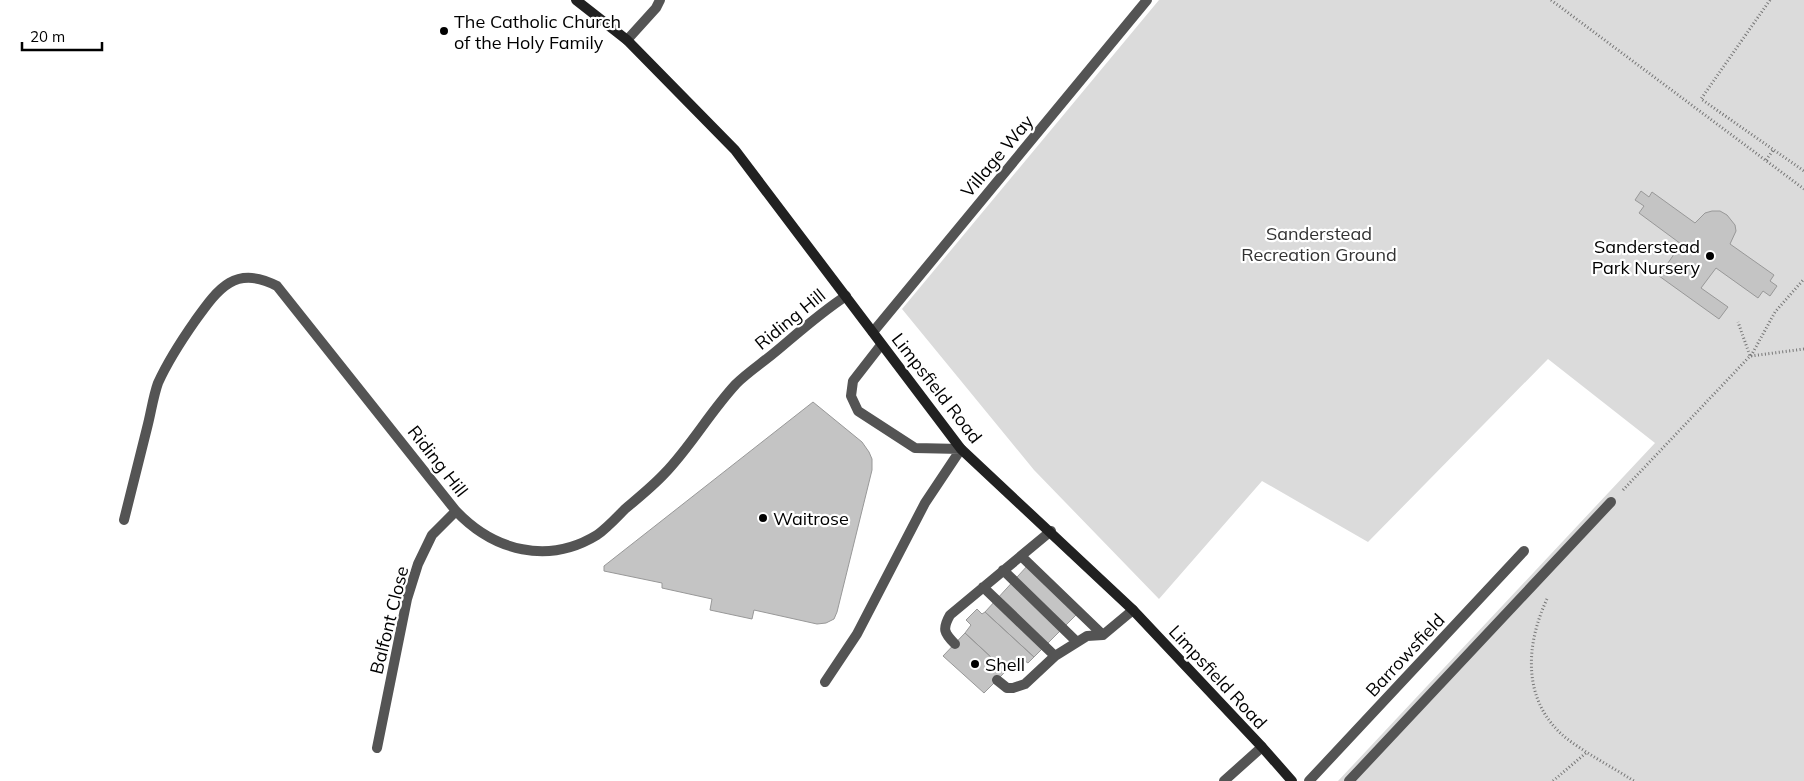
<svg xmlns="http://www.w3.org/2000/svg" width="1804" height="781" font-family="Mulish,sans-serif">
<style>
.green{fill:#dbdbdb}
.building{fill:#c4c4c4;stroke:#989898}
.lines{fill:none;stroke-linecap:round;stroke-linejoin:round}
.path{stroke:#767676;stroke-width:3;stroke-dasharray:1 2.5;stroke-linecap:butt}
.service{stroke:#545454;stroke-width:10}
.minor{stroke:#545454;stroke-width:10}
.secondary{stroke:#212121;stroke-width:10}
.poi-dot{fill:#000;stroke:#fff;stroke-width:2}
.labels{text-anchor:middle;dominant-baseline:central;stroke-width:4.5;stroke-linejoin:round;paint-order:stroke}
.poi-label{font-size:18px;fill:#000;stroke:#fff;text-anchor:start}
.street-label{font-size:18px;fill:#000;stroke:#fff}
.park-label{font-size:18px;fill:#323232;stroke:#fff}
</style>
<rect width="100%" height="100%" fill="#fff"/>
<path class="green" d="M1159,0h645v781h-466l317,-338 -107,-84 -180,183 -106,-61 -103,118 -125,-129 -132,-161z"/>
<path class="building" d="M1641,191l8,6 3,-5 43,31 10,-10 7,-2h8l7,4 8,10 1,6 -6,13 44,31 -4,6 7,5 -7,10 -7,-5 -5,7 -42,-30 -15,20 27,19 -9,12 -60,-43 22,-32 -42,-31 5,-7 -9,-6z
M813,402l49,40 7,10 3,7v11l-35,142 -3,7 -8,4 -9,1 -63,-14 -2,9 -42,-9 2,-11 -50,-11v-5l-58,-12v-5z
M1029,564l49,49 -44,44 -49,-45z
M977,609l5,5 3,-2 49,45 -6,6 -3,-2 -10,9 -4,-4 -5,5 -41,-38 6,-8 -5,-5z
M965,633l41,38 -22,22 -41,-37z"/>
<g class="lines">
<path class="path" d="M1551,0l253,189
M1770,0l-69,99 103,72
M1766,160l8,-11
M1751,356l24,-44 29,-33
M1751,356l53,-7
M1623,490l127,-134 -12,-34
M1547,599c-22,47 -25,103 19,139 21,16 46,29 68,43
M1553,781l34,-29"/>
<path class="service" d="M881,345l-28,36 -2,15 7,15 57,37 46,1
M1021,556l82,79
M1003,570l74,72
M983,587l72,69
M955,644c-11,-11 -13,-15 -5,-29l101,-84
M997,680l10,8h6l12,-4 30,-28 32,-20 16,-1 30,-25
M825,682l32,-48 68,-131 36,-54
M1224,781l38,-34
M1349,781l262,-279"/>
<path class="minor" d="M627,40l29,-32 4,-8
M873,332l274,-332
M124,520c8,-31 15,-61 23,-92 4,-15 6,-31 11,-45 10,-22 23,-42 37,-62 23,-32 40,-57 82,-35l179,225c38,40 92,54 141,24 10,-7 19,-17 28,-26 13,-11 28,-23 40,-36 26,-27 45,-61 71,-89 11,-11 26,-21 38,-31 24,-20 46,-40 72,-57
M377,748l30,-149 11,-35 14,-29 24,-24
M1309,781l215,-230"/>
<path class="secondary" d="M576,0l51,40 108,110 226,299 172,161 129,137 30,34"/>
</g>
<g class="poi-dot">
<circle cx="444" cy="31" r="5"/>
<circle cx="1710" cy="256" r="5"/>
<circle cx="763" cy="518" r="5"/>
<circle cx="975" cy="664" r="5"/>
</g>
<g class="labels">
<g class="poi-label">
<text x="454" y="21">The Catholic Church<tspan x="454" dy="21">of the Holy Family</tspan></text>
<text x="1700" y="246" text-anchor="end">Sanderstead<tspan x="1700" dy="21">Park Nursery</tspan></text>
<text x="773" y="518">Waitrose</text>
<text x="985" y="664">Shell</text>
</g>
<g class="street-label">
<text transform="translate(997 156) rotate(-50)">Village Way</text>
<text transform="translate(790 319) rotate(-39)">Riding Hill</text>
<text transform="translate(937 388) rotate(52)">Limpsfield Road</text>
<text transform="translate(438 461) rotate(52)">Riding Hill</text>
<text transform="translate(389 620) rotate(-76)">Balfont Close</text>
<text transform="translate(1405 655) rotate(-47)">Barrowsfield</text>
<text transform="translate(1218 677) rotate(47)">Limpsfield Road</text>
</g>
<g class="park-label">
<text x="1319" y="233">Sanderstead<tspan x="1319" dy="21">Recreation Ground</tspan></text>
</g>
</g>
<path d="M22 42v8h80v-8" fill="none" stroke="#000000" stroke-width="2.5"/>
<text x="30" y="42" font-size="15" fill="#000000" stroke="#ffffff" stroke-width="4" paint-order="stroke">20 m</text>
</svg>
